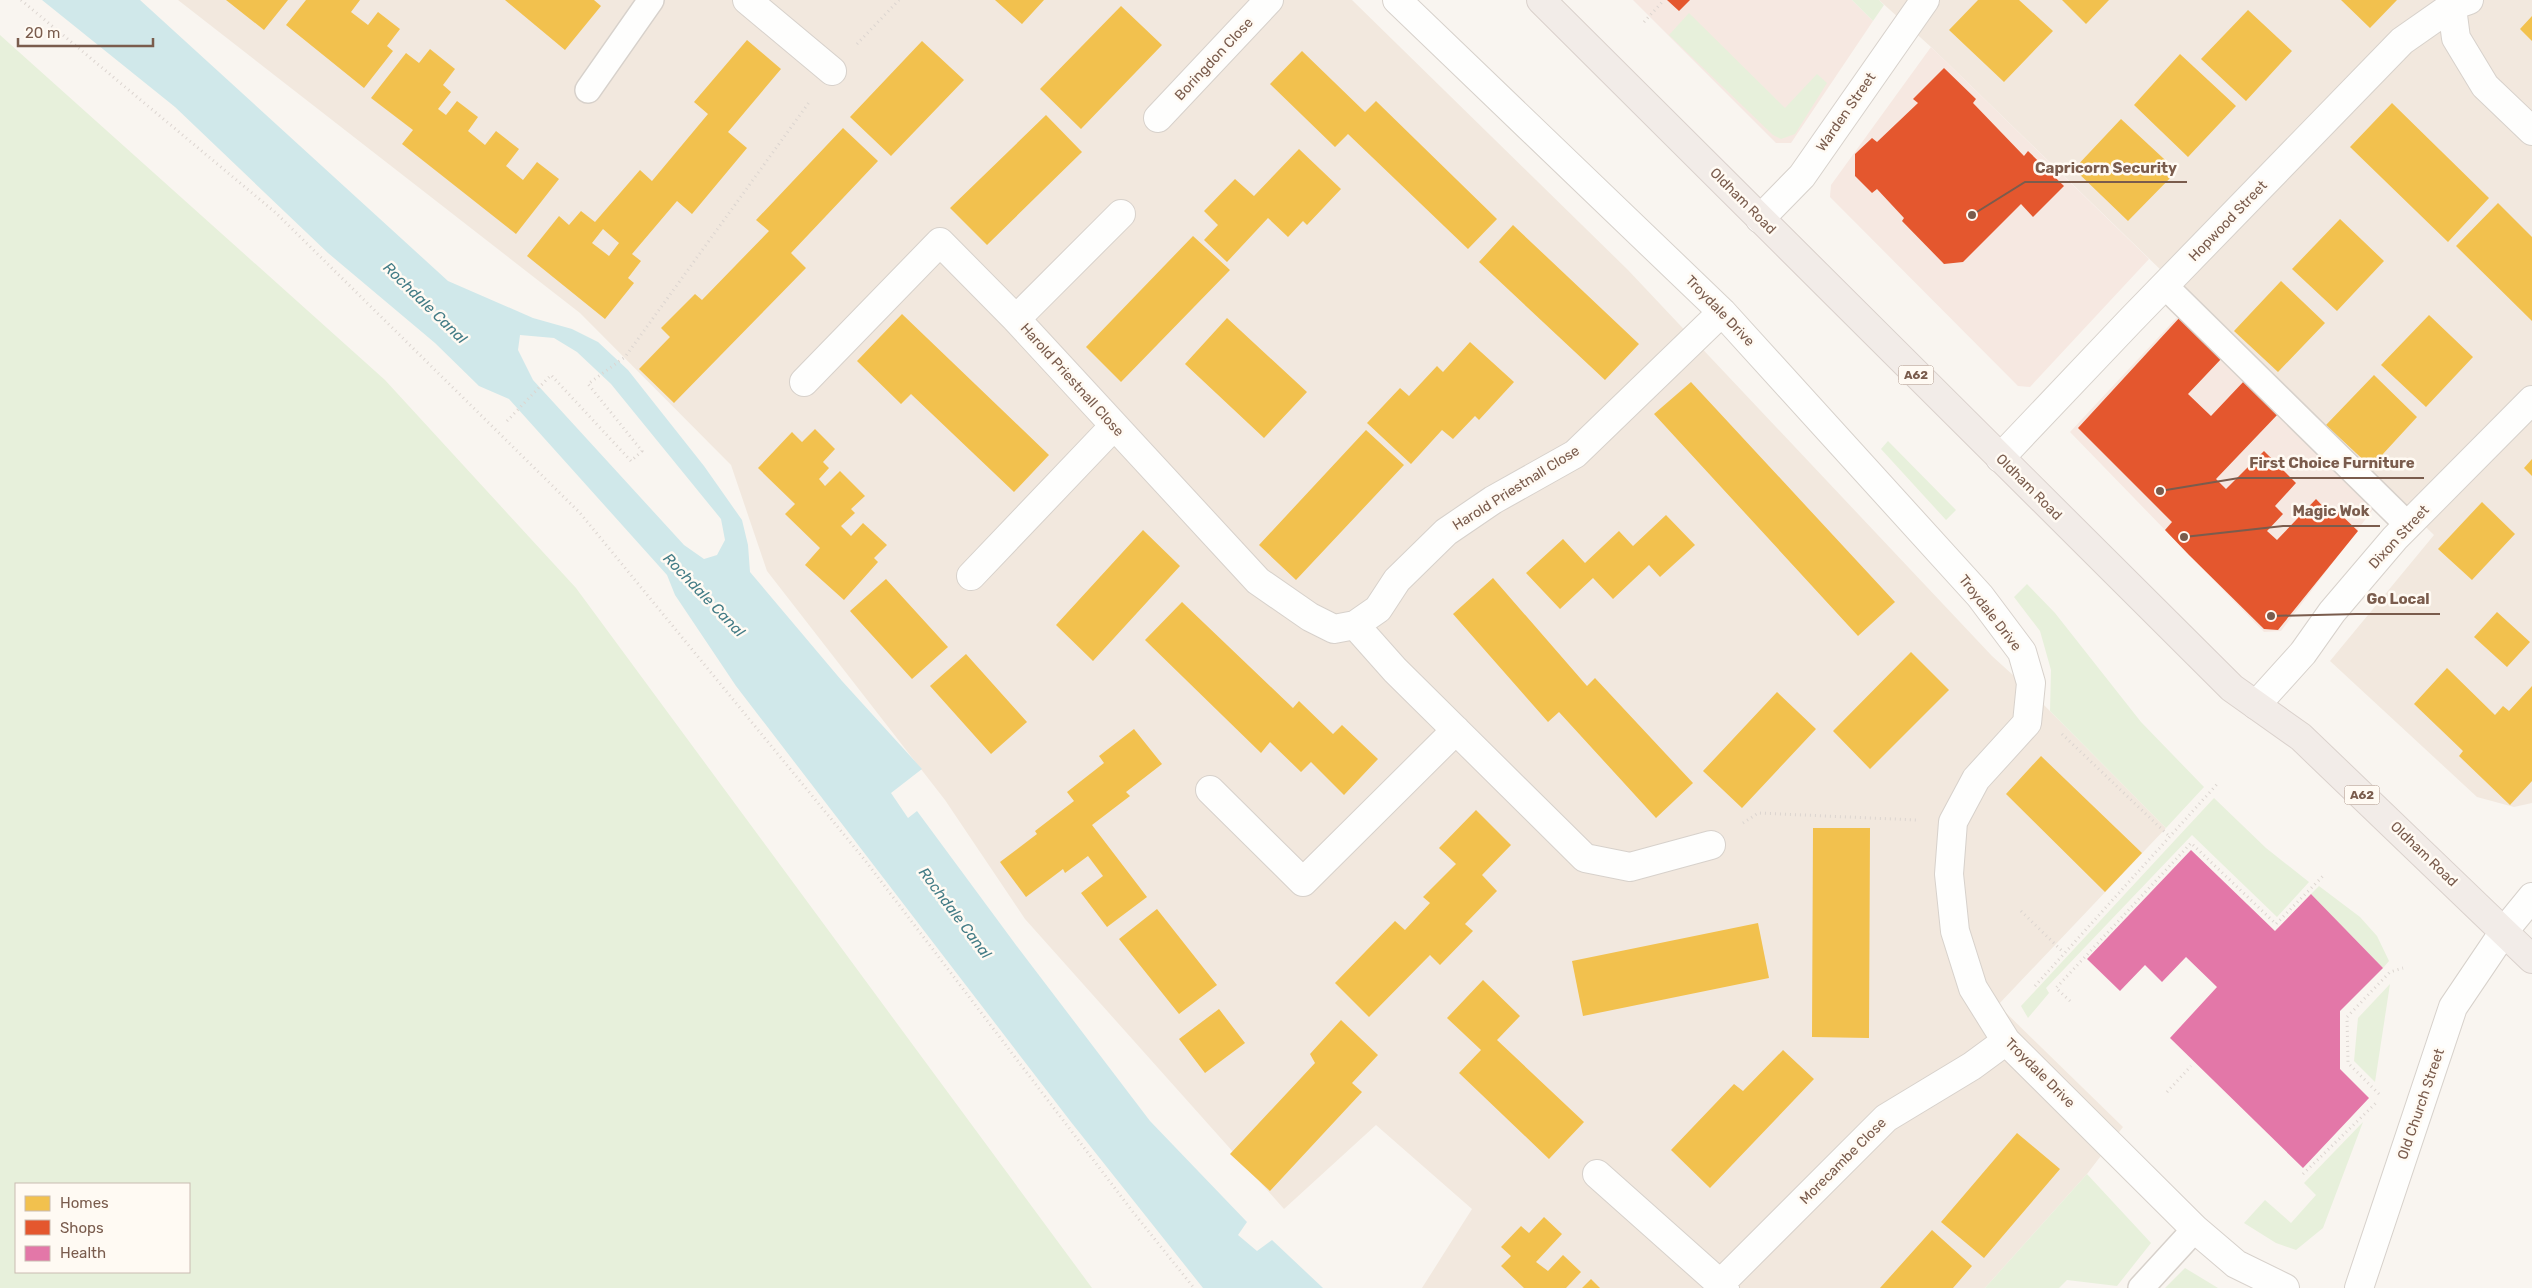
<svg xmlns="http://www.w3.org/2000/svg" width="2532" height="1288" font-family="Rubik,sans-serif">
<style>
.residential{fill:#f2e8de}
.commercial{fill:#f6e8e1}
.green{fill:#e7f0db;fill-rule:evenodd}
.water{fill:#d0e8ea;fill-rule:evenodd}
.homes{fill:#f2c14e;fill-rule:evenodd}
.shops{fill:#e4572e}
.health{fill:#e377a8}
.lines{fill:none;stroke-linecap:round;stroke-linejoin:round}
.service-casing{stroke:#d7d1cb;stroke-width:28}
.minor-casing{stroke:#d7d1cb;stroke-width:30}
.tertiary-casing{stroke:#d7d1cb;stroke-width:30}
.trunk-casing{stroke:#dad1cc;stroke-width:30}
.path{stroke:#dcd5d0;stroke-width:3;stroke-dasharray:1 4;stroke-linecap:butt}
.service{stroke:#fefefd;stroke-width:25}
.minor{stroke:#fefefd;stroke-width:28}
.tertiary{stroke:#fefefd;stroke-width:28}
.trunk{stroke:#f2ece8;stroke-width:28}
.labels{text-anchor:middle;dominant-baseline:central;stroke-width:5;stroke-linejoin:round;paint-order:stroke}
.shield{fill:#fffaf3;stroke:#a28b7f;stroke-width:1}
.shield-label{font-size:12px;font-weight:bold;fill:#7a5c4d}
.street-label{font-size:14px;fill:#7a5c4d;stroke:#fffaf3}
.water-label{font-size:15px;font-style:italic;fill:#437c86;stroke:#fffaf3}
.leader{fill:none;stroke:#7a5c4d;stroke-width:2}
.callout-dot{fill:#7a5c4d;stroke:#fffaf3;stroke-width:2}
.callout-label{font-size:15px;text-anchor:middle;font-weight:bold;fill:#7a5c4d;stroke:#fffaf3;stroke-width:5;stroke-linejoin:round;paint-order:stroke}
</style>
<rect width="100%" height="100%" fill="#f9f5f0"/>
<path class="residential" d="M178,0h1174l276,270 364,386 33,30 141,142 -168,177 125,122 -36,47 -102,114h-563l50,-79 -96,-84 -92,84 -259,-290 -80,-119 -178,-229 -36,-106 -151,-152z
M1879,0h653v803l-18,4 -37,-10 -147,-136 104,-126 -503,-488z"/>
<path class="commercial" d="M1633,0h219l21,21 -82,122h-15z
M1931,47l218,212 -119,128 -12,-1 -188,-189 1,-12z
M2183,311l194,193 -96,127 -17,1 -194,-200z"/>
<path class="green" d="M1852,0h27l5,5 -11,16z
M1689,13l96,95 32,-34 10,9 -32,51 -14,5 -8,-4 -104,-100z
M0,35l385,345 191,208 516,700h-1092zM16,1184h173v88h-173z
M1888,441l68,69 -10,10 -65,-71z
M2027,584l28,29 86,109 63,65 -38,41 -116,-117 1,-41 -11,-39 -26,-34z
M2214,798l52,50 43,34 -32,35 -85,-82 -146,153 3,5 -21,25 -7,-12z
M2319,886l41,31 17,19 12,25 -6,7 -72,-74z
M2390,984l-15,98 -21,-21 4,-43z
M2363,1122l-40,106 -27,22 -20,-7 -32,-20 21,-23 26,23 25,-28 -12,-12z
M2087,1174l64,69 -34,43 -50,-6 -8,8h-74z
M2185,1268l33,20h-53z"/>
<path class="water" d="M42,0h98l308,281 85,37 39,11 26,13 30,28 76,96 38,54 6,25 2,27 92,109 80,88 -31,24 17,25 9,-7 102,138 131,172 97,101 -9,13 19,16 15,-11 51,48h-120l-132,-166 -335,-436 -61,-91 -8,-20 -158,-176 -30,-13 -44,-43 -107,-90 -153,-146zM520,335l34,3 23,14 34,32 110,135 4,21 -8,15 -13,4 -20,-14 -151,-165 -15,-30z"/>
<path class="homes" d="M226,0h62l-24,30z
M306,0h54l-9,12 17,13 10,-13 22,17 -13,17 6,5 -29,37 -78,-63z
M505,0h89l7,6 -36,44z
M995,0h49l-22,24z
M1978,0h41l34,31 -49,51 -55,-52z
M2062,0h47l-23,24z
M2341,0h56l-27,28z
M1121,6l41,39 -81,84 -41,-40z
M2248,10l44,41 -46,50 -45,-42z
M2532,16v25l-12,-12z
M747,40l34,29 -53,63 19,16 -55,66 -15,-13 -45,53 9,7 -13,17 6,5 -29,36 -78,-63 32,-40 10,9 12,-14 14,11 45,-52 12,11 56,-67 -14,-12zM603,229l16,14 -10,13 -17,-13z
M922,41l42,39 -73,76 -41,-39z
M430,49l25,20 -12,16 8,7 -13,17 8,6 11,-14 21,16 -10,14 17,14 11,-14 23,18 -13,17 17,14 14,-18 22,17 -43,55 -114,-90 11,-14 -42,-32 35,-45 13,10z
M1302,51l63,61 11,-11 121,118 -29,30 -120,-115 -13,13 -65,-63z
M2180,54l56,52 -48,51 -54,-52z
M2392,103l97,95 -41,44 -98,-95z
M1046,115l36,37 -95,93 -37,-37z
M2121,119l56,52 -49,50 -54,-52z
M843,128l35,33 -87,92 15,15 -132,135 -35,-34 31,-32 -9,-9 34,-34 7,6 67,-69 -13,-11z
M1299,149l42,40 -34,36 -4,-4 -15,16 -20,-19 -41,44 -23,-22 14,-15 -14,-14 31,-32 19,17z
M2498,203l34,34v84l-76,-75z
M2340,219l44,42 -47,50 -45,-42z
M1513,225l126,119 -34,36 -126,-118z
M1193,236l37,34 -109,112 -35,-35z
M2281,281l44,42 -47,49 -44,-41z
M902,314l147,141 -35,37 -103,-98 -10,10 -44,-43z
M2429,315l44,42 -47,50 -45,-42z
M1227,318l80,74 -43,46 -79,-74z
M1470,342l44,40 -35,38 -4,-4 -22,23 -11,-9 -31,34 -44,-41 33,-35 9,8 28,-30 6,6z
M2374,375l43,42 -46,50 -45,-42z
M1691,382l204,220 -37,34 -204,-222z
M815,429l20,20 -12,13 6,6 -10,11 6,7 15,-15 25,25 -14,13 4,4 -14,13 10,10 12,-13 24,22 -13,13 4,4 -34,38 -39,-35 15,-17 -35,-34 10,-10 -37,-36 34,-36 10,10z
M1366,430l38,35 -108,115 -37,-35z
M2532,459v17l-8,-8z
M2482,502l33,32 -43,46 -34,-31z
M1666,515l29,30 -35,32 -11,-12 -36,34 -20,-21 -33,31 -34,-36 37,-34 22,24 34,-32 14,15z
M1143,530l37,36 -87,95 -37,-36z
M1493,578l94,108 8,-8 98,105 -37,35 -97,-106 -11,10 -95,-108z
M886,579l62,68 -36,32 -62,-68z
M1182,602l111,106 6,-7 34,33 9,-9 36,34 -34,36 -33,-33 -10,10 -31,-30 -9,11 -116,-113z
M2497,612l33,30 -23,25 -33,-30z
M1911,652l38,38 -79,79 -37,-38z
M966,654l61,68 -36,32 -61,-68z
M2447,668l48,47 8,-9 6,5 23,-25v95l-22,24 -51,-49 4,-5 -49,-47z
M1777,692l39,37 -74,79 -39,-37z
M1134,729l28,35 -36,28 4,4 -38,29 55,72 -40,30 -26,-34 22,-17 -15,-20 -23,17 -2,-4 -37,28 -26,-35 37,-28 -2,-3 39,-30 -7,-9 37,-29 -5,-7z
M2041,756l101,97 -37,39 -99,-98z
M1476,810l35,35 -29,30 15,16 -32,33 8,7 -33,34 -10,-10 -61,62 -34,-34 60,-62 10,9 25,-27 -7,-6 33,-33 -17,-16z
M1813,828h57l-1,210 -57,-1z
M1157,909l60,76 -38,29 -60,-75z
M1758,923l11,55 -186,38 -11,-55z
M1483,980l37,36 -23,24 87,82 -35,37 -90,-86 22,-23 -34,-32z
M1219,1009l26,34 -40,30 -26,-34z
M1341,1020l37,35 -26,28 10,9 -92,99 -40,-37 85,-91 -5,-9z
M1783,1050l31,29 -104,109 -39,-38 63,-66 9,7z
M2017,1133l43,36 -76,89 -43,-36z
M1544,1217l18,17 -26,28 12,9 15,-16 18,17 -15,16h-42l-23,-22 10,-10 -10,-9 20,-21 8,7z
M1932,1230l40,36 -19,22h-73z
M1591,1279l9,9h-18z"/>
<path class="shops" d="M1667,0h23l-11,11z
M1944,68l32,31 -3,4 51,53 4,-5 36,35 -31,31 -12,-13 -58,58 -19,2 -42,-43 2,-3 -27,-29 -5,4 -17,-17v-22l17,-16 5,4 41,-39 -5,-4z
M2181,316l41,42 -34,36 23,22 34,-36 34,33 -63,66 10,10 38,-38 32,32 -21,23 8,8 -16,17 10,9 39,-41 16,17 5,-5 21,20 -80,99 -14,-1 -75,-74 -24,-25 7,-8 -94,-94z"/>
<path class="health" d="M2191,850l84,81 36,-37 72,74 -43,43v58l29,29 -66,70 -133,-130 47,-51 -31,-30 -24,25 -17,-17 -25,26 -33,-32z"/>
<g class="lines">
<defs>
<path id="service" d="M588,90l63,-90
M2165,286l243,239
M2141,1288l54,-59"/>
<path id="minor" d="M747,0l85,71
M1397,0l325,312 258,284 42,56 9,31 -4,40 -51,56 -23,43 -4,52 6,57 18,57 33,53 189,188 41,35 49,24
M2451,0l5,38 29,48 47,45
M1158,118l111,-118
M1760,219l42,-43 123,-176
M1016,319l105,-105
M804,382l136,-140 76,77 242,262 52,36 24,12 21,-4 23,-16 19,-29 49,-48 47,-32 82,-46 147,-142
M2000,458l130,-137 272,-280 50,-35 17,-6
M971,576l142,-149
M1355,625l40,45 190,188 45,9 81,-22
M2256,705l47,-52 29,-41 63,-74 137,-138
M1210,790l93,92 153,-152
M1597,1174l128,114
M1721,1283l165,-165 86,-52 34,-25"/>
<path id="tertiary" d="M2359,1288l94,-281 52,-77 27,-33"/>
<path id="trunk" d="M1541,0l691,688 69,49 231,222"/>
</defs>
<use href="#service" class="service-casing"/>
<use href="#minor" class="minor-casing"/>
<use href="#tertiary" class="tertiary-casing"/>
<use href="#trunk" class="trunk-casing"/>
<path class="path" d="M21,0l255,213 304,300 284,346 269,353 61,76
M1644,22l20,-22
M857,44l42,-44
M507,421l44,-46 80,86 11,-10 -54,-67 37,-27 185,-256
M2062,734l108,103
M1743,823l15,-10 158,7
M2021,911l42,41
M2035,986l184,-204
M2070,1001l-14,-13 135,-145 85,81 47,-48
M2167,1092l24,-26
M2379,1094l-31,-31 -1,-46 43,-45 13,-4
M2303,1174l74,-72"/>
<use href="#service" class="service"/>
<use href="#minor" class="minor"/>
<use href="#tertiary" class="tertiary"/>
<use href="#trunk" class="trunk"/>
</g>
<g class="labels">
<g class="shield">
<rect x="1898.5" y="365.5" width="35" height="19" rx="4"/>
<rect x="2344.5" y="785.5" width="35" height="19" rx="4"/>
</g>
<g class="shield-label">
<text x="1916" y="375">A62</text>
<text x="2362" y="795">A62</text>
</g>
<g class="street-label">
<text transform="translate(1214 59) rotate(-47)">Boringdon Close</text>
<text transform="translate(1846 112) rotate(-55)">Warden Street</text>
<text transform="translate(1743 201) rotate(45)">Oldham Road</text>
<text transform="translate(2228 221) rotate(-46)">Hopwood Street</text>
<text transform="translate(1720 311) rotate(46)">Troydale Drive</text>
<text transform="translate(1072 380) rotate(48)">Harold Priestnall Close</text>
<text transform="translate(2029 487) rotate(45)">Oldham Road</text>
<text transform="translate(1516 488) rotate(-32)">Harold Priestnall Close</text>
<text transform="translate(2399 537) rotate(-47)">Dixon Street</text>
<text transform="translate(1990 613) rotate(52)">Troydale Drive</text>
<text transform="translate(2424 854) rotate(44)">Oldham Road</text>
<text transform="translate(2040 1073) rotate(45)">Troydale Drive</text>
<text transform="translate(2421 1104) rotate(-71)">Old Church Street</text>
<text transform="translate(1843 1161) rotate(-45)">Morecambe Close</text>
</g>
<g class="water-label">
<text transform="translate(425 303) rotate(44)">Rochdale Canal</text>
<text transform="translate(704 595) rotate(46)">Rochdale Canal</text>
<text transform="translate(955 913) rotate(53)">Rochdale Canal</text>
</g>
</g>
<path class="leader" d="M1972 215L2025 182H2187M2160 491L2239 478H2424M2184 537L2283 526H2380M2271 616L2356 614H2440"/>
<g class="callout-dot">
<circle cx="1972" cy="215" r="5"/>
<circle cx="2160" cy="491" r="5"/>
<circle cx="2184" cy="537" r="5"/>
<circle cx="2271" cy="616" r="5"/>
</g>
<g class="callout-label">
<text x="2106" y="173">Capricorn Security</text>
<text x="2332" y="468">First Choice Furniture</text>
<text x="2331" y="516">Magic Wok</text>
<text x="2398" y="604">Go Local</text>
</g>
<rect x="15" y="1183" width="175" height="90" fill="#fffaf3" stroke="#cabbb1"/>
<rect x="25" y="1196" width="25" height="15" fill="#f2c14e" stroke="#cabbb1"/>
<text x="60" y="1208" font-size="15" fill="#7a5c4d">Homes</text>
<rect x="25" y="1220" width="25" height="15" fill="#e4572e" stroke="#cabbb1"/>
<text x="60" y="1233" font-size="15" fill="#7a5c4d">Shops</text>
<rect x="25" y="1246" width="25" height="15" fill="#e377a8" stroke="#cabbb1"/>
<text x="60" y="1258" font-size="15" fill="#7a5c4d">Health</text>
<path d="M18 38v8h135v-8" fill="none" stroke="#7a5c4d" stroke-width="2.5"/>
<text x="25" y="38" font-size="15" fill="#7a5c4d" stroke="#fffaf3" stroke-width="4" paint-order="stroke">20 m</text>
</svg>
